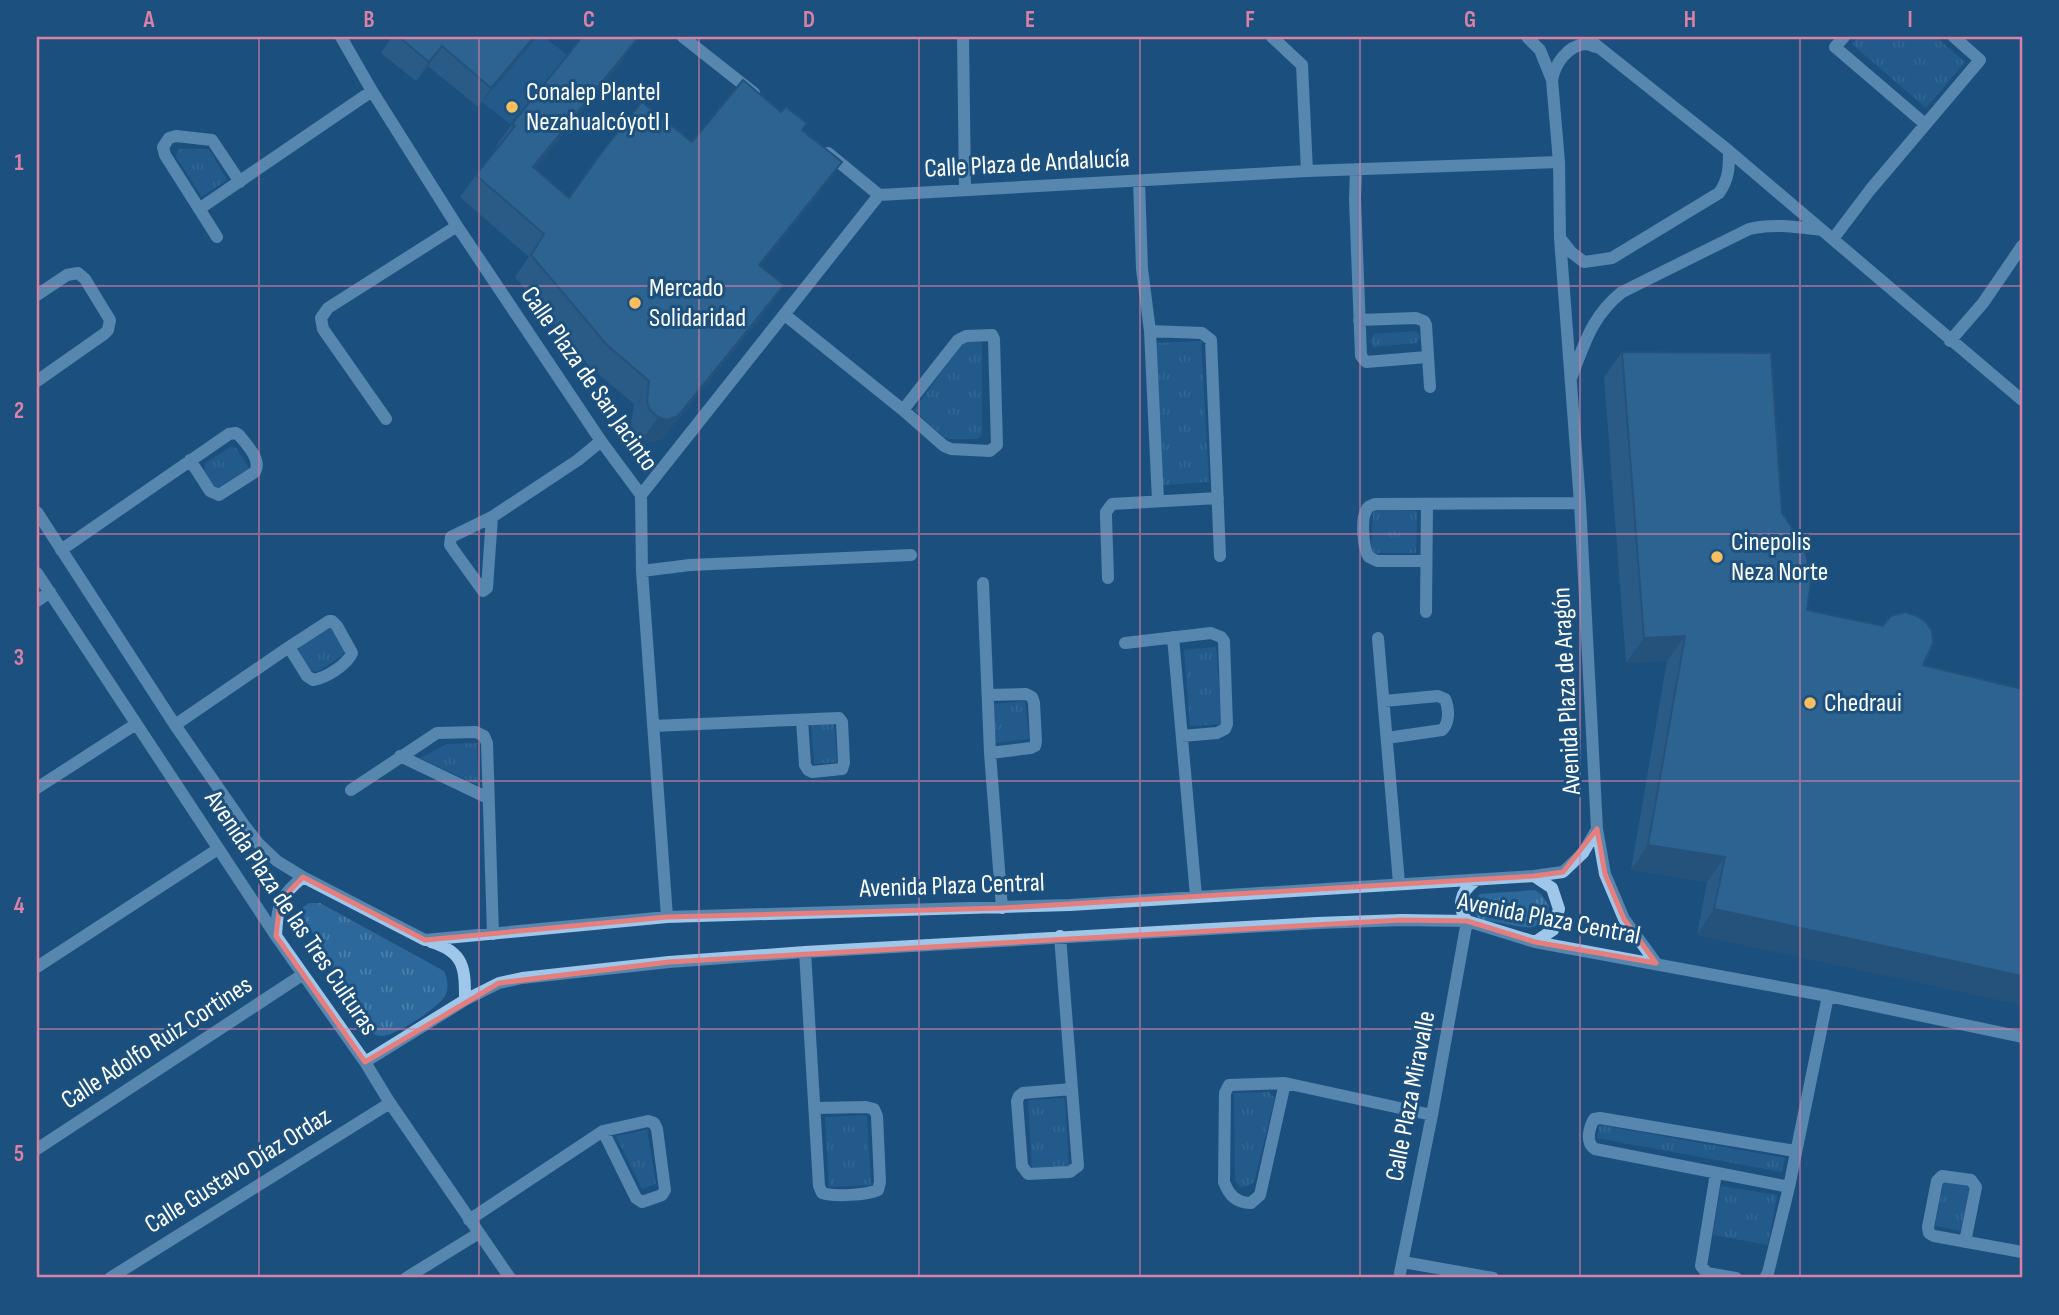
<svg xmlns="http://www.w3.org/2000/svg" width="2059" height="1315" font-family="'Sofia Sans Condensed',sans-serif">
<style>
.grass{fill:url(#grass-tufts)}
.pitch{fill:#2c689b}
.lines{fill:none;stroke-linecap:round;stroke-linejoin:round}
.minor{stroke:#9fc7e9;stroke-width:12}
.wall{fill:#3a6990}
.shaded-wall{fill:#305576}
.building{fill:#447aa8;stroke:#305576;stroke-width:2}
.marked{fill:none;stroke:#e67e7e;stroke-width:5;stroke-linejoin:round}
.grid{fill:none;stroke:#dd80a5;stroke-width:2;stroke-opacity:0.55}
.poi-dot{fill:#f9be5d;stroke:#1c507e;stroke-width:2.5}
.labels{text-anchor:middle;dominant-baseline:central;stroke-width:6;stroke-linejoin:round;paint-order:stroke}
.poi-label{font-size:26px;fill:#fff;stroke:#1c507e;text-anchor:start}
.street-label{font-size:26px;fill:#fff;stroke:#1c507e}
.neatline{fill:none;stroke:#dd80a5;stroke-width:2.5}
.grid-label{font-size:23px;text-anchor:middle;font-weight:bold;fill:#dd80a5}
</style>
<defs>
<pattern id="grass-tufts" width="24" height="20" patternUnits="userSpaceOnUse" patternTransform="scale(1.75)"><rect width="24" height="20" fill="#2c689b"/><path d="M3 7l-1-3M5 7V3M7 7l1-3M15 17l-1-3M17 17v-4M19 17l1-3" fill="none" stroke="#4c7faa"/></pattern>
</defs>
<rect width="100%" height="100%" fill="#1c507e"/>
<path class="grass" d="M1858,37h78l29,25 -39,46 -74,-64z
M178,149h31l18,31 -25,17 -26,-40z
M1416,331l4,5 -3,7 -43,4 -4,-6 4,-7z
M972,338l8,2 2,4v90l-4,5h-27l-7,-2 -30,-27 47,-65z
M1201,341l8,141 -46,3 -8,-142z
M231,447l5,1 14,21 -33,21 -13,-19 1,-8z
M1373,509l44,2 -1,42h-45z
M326,627l5,1 13,21 -1,6 -26,17 -7,-2 -11,-20 1,-7z
M1216,647l6,77 -32,2 -6,-76z
M1025,701l4,38 -33,4 -4,-39z
M834,722l3,40 -23,2 -3,-40z
M477,743l1,42 -58,-27 27,-14z
M1535,890l6,4 8,12c-5,30 -27,21 -48,17 -7,-1 -16,-1 -22,-5 -9,-7 -5,-18 1,-24z
M309,903h11l124,68c3,8 5,14 2,23 -4,12 -52,43 -65,42 -6,0 -11,-5 -14,-9l-63,-109 -1,-11z
M1269,1092l6,6 -21,84 -6,4 -8,1 -5,-6 -1,-88z
M1065,1098l4,69 -37,3 -4,-70z
M867,1115l4,70 -42,2 -4,-70z
M1599,1125l186,33 -3,14 -185,-34z
M647,1130l9,54 -14,5 -26,-53z
M1944,1181l26,5 -9,45 -26,-5z
M1721,1186l56,9 -9,50 -55,-10z"/>
<path class="pitch" d="M537,37h7l23,18 -57,69 -28,-22z"/>
<g class="lines">
<path class="minor" d="M341,37l31,54 85,135 144,215 40,54 1,76 25,346
M683,37l71,56
M963,37l2,152
M1272,37l30,28 5,106
M1527,37l13,13 12,30 7,82 1,76 20,265 17,326 8,45 19,45 32,44
M1586,37l143,114 293,249
M1844,37l-9,10 90,77
M1552,80c3,-16 15,-34 33,-36 4,0 7,2 11,3
M828,153l51,42
M1356,169l-1,30 6,157 5,6 61,-5
M1139,181l3,88 8,62 8,170
M199,209l173,-118
M217,237l-52,-82 -2,-8 6,-9 7,-2 36,4 28,42
M1560,238l11,14 13,10 28,-4 107,-65c10,-14 10,-25 10,-42
M1833,239l37,-49 110,-130 -26,-23
M37,295l30,-20 11,-2 7,6 25,41 -2,10 -4,4 -67,47
M785,315l118,95 41,36 7,3 39,2 7,-6 -3,-106 -2,-4 -26,1 -8,4 -55,70
M1359,320l57,-2 8,3 2,4 4,62
M1150,331l52,2 9,7 9,216
M1950,341l33,-38 39,-57
M1571,378c14,-35 20,-61 51,-86l127,-63c25,-6 48,-2 73,1
M386,419l-63,-90 -2,-11 7,-10 129,-82
M641,495l238,-300 428,-24 252,-9
M37,512l138,213 69,100 14,18 19,18 26,16 122,63 242,-23 403,-12 464,-29 29,-4 20,-19 14,-24
M492,517l-5,71 -4,3 -33,-46 1,-8 41,-20 86,-57 23,-19
M61,550l168,-116 7,-1 3,2c8,10 23,25 16,37l-36,23 -9,-4 -20,-31
M1425,561h-48l-8,-4c-6,-7 -8,-38 -3,-46 2,-5 4,-5 9,-7l205,-1
M642,571l48,-6 221,-10
M37,573l239,363 89,126 25,41 120,175
M1108,578l-2,-61v-5l6,-8 106,-6
M983,583l7,170 12,155
M37,601l13,-9
M1426,612l1,-108
M1173,637l23,259
M1378,638l21,245
M1125,643l86,-10 10,4 3,4 3,83 -2,5 -8,4 -35,3
M988,695l38,-1 6,3 2,6 2,38 -1,5 -4,2 -41,5
M1384,701l54,-5 7,3c4,9 5,24 -3,31l-55,8
M175,725l114,-78 40,-26h3l5,5 15,27c-5,12 -26,25 -39,27l-6,-4 -18,-29
M653,726l186,-8 3,4 2,41 -2,6 -30,3 -4,-2 -3,-5 -3,-45
M400,756l88,42
M37,788l99,-64
M351,790l86,-57 39,-1 8,4 3,7 6,191
M1534,876l18,12 7,21 -6,21 -18,12
M276,936c2,-32 1,-37 27,-59
M1060,936l18,230 -8,6 -42,2 -6,-8 -5,-65 2,-5 4,-3 49,-4
M431,942c34,10 34,27 34,58
M805,952l14,234 3,7c12,4 45,2 56,-3l2,-8 -3,-66 -3,-7 -8,-2 -51,1
M37,967l181,-118
M365,1062l100,-62 34,-17 23,-5 147,-16 136,-10 512,-29 85,-3 65,1 68,21 293,54 194,41
M1285,1083l-25,112 -9,8c-15,0 -22,-8 -27,-21l1,-89 4,-8 56,-2 147,32
M37,1149l265,-174
M1716,1173l-15,93 6,7 29,5
M1789,1187l-194,-38c-10,-6 -6,-21 -1,-30l6,-1 195,33
M469,1220l134,-89 45,-10 6,2 3,6 8,61 -3,5 -20,7 -6,-4 -33,-67
M1965,1242l11,-55 -5,-7 -29,-4 -5,5 -9,46 1,6 5,3 88,16
M1403,1262l90,16
M110,1278l280,-175
M406,1278l73,-45
M1399,1278l33,-163 35,-194c-11,-15 -6,-30 8,-40
M1765,1278l3,-5 21,-86 39,-191"/>
</g>
<path class="wall" d="M392,37h145l-59,70 -50,-41 -12,15 -35,-28z
M623,60l-88,109 34,29 123,-56 110,-12 24,54 -66,82 9,41 -107,132 -11,3 -9,-2 -8,-7 -3,-9 3,-20 -43,-36 -76,-91 14,-20 -69,-60 16,-22 22,-27 -2,-2 16,-22z
M1622,352l160,161 25,97 76,16 43,-4 -229,313 10,-53 -76,-12 36,-209 -41,2 -22,-286z"/>
<path class="shaded-wall" d="M534,37h3l-59,70 13,-19z
M638,38l-15,22 -105,130 15,-23z
M442,46l-14,20 -12,15 13,-19z
M842,162l-16,22 -83,104 16,-23z
M784,285l-15,22 -107,132 -11,3 -9,-2 16,-23z
M1685,636l-18,25 -41,2 18,-25z
M1648,845l77,12 -18,25 -76,-12z
M1714,909l308,67v29l-325,-70z"/>
<path class="building" d="M399,37h135l-43,51 -49,-42 -13,16z
M582,37h55l1,1 -105,129 36,31 33,-46 40,-50 50,40 51,-62 38,32 5,-5 21,16 -5,7 40,32 -83,103 25,20 -106,131 -11,4 -9,-3 -8,-7 -3,-9 2,-20 -42,-36 -76,-90 13,-21 -68,-59 39,-49 -3,-2z
M1622,352l149,1 11,160 22,32 7,36 -4,29 76,16 8,-10 14,-4 12,4 9,6 6,9 1,12 -10,22 99,24v287l-308,-67 11,-52 -77,-12 37,-209 -41,2z"/>
<path d="M0 0H2059V1315H0ZM1597,829l8,45 19,45 32,44 -121,-21 -68,-21 -65,-1 -733,42 -170,21 -134,79 -89,-126 4,-35 23,-24 122,63 242,-23 335,-9 532,-32 29,-4z" fill="#1c507e" fill-opacity=".55" fill-rule="evenodd"/>
<path class="marked" d="M1597,829l8,45 19,45 32,44 -121,-21 -68,-21 -65,-1 -733,42 -170,21 -134,79 -89,-126 4,-35 23,-24 122,63 242,-23 335,-9 532,-32 29,-4z"/>
<path class="grid" d="M259,37v1241M479,37v1241M699,37v1241M919,37v1241M1140,37v1241M1360,37v1241M1580,37v1241M1800,37v1241M37,286h1985M37,534h1985M37,781h1985M37,1029h1985"/>
<g class="poi-dot">
<circle cx="512" cy="107" r="7"/>
<circle cx="635" cy="303" r="7"/>
<circle cx="1717" cy="557" r="7"/>
<circle cx="1810" cy="703" r="7"/>
</g>
<g class="labels">
<g class="poi-label">
<text x="526" y="92">Conalep Plantel<tspan x="526" dy="30">Nezahualcóyotl I</tspan></text>
<text x="649" y="288">Mercado<tspan x="649" dy="30">Solidaridad</tspan></text>
<text x="1731" y="542">Cinepolis<tspan x="1731" dy="30">Neza Norte</tspan></text>
<text x="1824" y="703">Chedraui</text>
</g>
<g class="street-label">
<text transform="translate(1027 164) rotate(-3)">Calle Plaza de Andalucía</text>
<text transform="translate(589 379) rotate(55)">Calle Plaza de San Jacinto</text>
<text transform="translate(1567 691) rotate(-93)">Avenida Plaza de Aragón</text>
<text transform="translate(952 886) rotate(-2)">Avenida Plaza Central</text>
<text transform="translate(291 913) rotate(56)">Avenida Plaza de las Tres Culturas</text>
<text transform="translate(1549 919) rotate(11)">Avenida Plaza Central</text>
<text transform="translate(157 1043) rotate(-33)">Calle Adolfo Ruiz Cortines</text>
<text transform="translate(1411 1096) rotate(-79)">Calle Plaza Miravalle</text>
<text transform="translate(238 1171) rotate(-32)">Calle Gustavo Díaz Ordaz</text>
</g>
</g>
<rect width="2059" height="1315" fill="none" stroke="#1c507e" stroke-width="77"/>
<rect x="38" y="38" width="1983" height="1238" class="neatline"/>
<g class="grid-label">
<text x="149" y="27">A</text>
<text x="369" y="27">B</text>
<text x="589" y="27">C</text>
<text x="809" y="27">D</text>
<text x="1030" y="27">E</text>
<text x="1250" y="27">F</text>
<text x="1470" y="27">G</text>
<text x="1690" y="27">H</text>
<text x="1910" y="27">I</text>
<text x="19" y="170">1</text>
<text x="19" y="418">2</text>
<text x="19" y="665">3</text>
<text x="19" y="913">4</text>
<text x="19" y="1161">5</text>
</g>
</svg>
